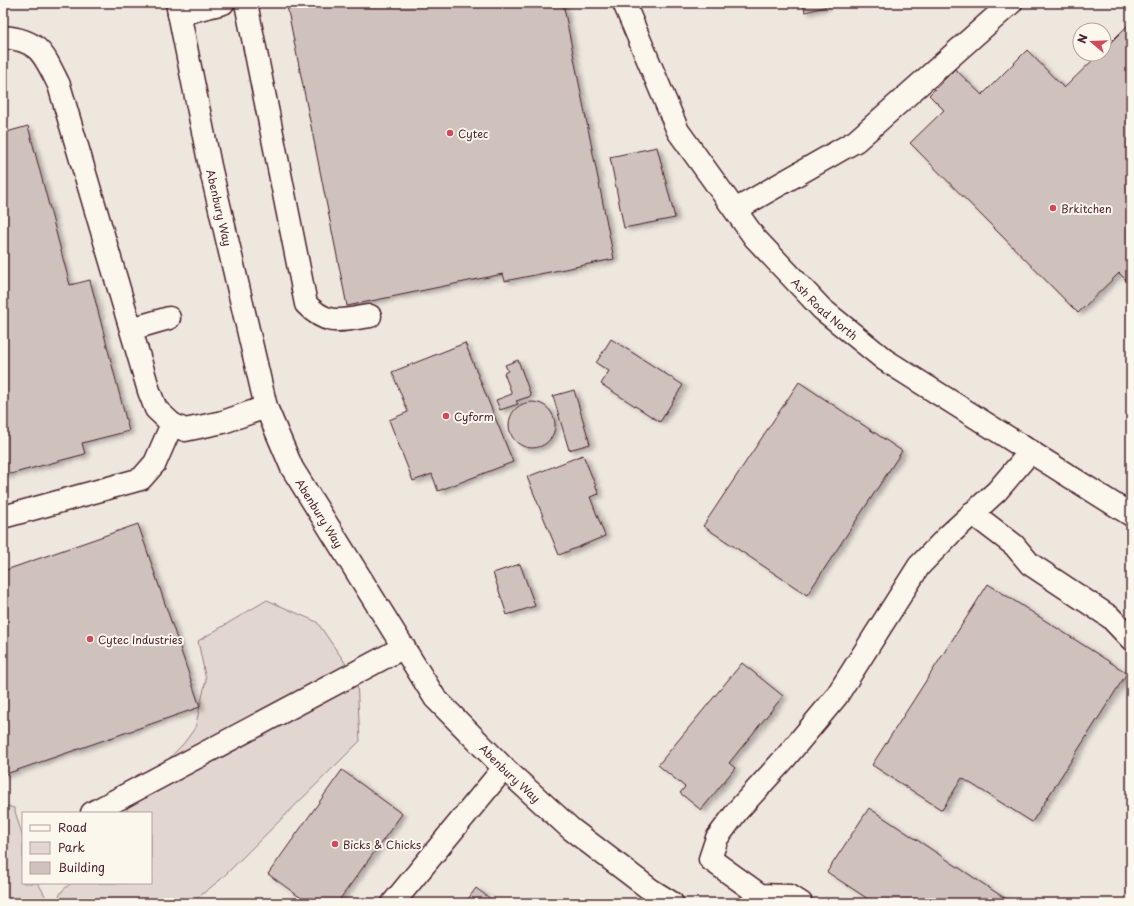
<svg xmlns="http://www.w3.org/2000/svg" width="1134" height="906" font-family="'Playpen Sans',sans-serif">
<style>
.built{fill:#eee7de;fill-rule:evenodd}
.green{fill:#e2d7d0;stroke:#967b7e}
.building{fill:#cfc2bc;stroke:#4a1f2b;filter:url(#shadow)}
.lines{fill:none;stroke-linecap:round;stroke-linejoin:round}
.minor-casing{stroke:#4a1f2b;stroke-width:25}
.minor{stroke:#fbf7ec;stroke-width:22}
.poi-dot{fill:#d1495b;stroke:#fbf7ec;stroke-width:1.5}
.labels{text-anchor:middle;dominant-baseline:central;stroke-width:4;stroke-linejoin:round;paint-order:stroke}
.poi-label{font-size:11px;fill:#4a1f2b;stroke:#fbf7ec;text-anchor:start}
.street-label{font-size:11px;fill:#4a1f2b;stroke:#fbf7ec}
</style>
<defs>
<filter id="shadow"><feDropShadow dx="4.5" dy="2.5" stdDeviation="2" flood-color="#0004"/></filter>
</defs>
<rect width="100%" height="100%" fill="#fbf7ec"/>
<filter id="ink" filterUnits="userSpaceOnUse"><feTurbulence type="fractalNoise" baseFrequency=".025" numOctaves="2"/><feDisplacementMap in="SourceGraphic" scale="8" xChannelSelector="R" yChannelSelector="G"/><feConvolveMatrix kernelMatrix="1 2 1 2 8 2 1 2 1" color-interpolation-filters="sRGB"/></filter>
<g filter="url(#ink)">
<path class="built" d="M3,3h1128v900h-1082l-11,-20h113v-70h-128v25l-9,-29 -11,-3zM1080,30h24v24h-24z"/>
<path class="green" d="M267,600l50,22 40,58 3,61 -140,139 -29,23h-136l7,-12 9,-8h80v-70h-25l3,-8 35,-41 20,-21 11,-15 11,-48 -8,-39z
M4,805l10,3 9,30v45h15l11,20h-46v-97z"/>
<path class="building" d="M302,3h261l51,256 -109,22 -2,-7 -156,32 -60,-300z
M803,3h24l-2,4 -20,5z
M1131,22v263l-12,-12 -41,40 -168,-170 34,-33 -15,-15 26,-26 27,26 45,-45 37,38 35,-34h5v-5z
M28,126l42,159 20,-5 39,151 -47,12 3,11 -82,22v-343z
M657,147l18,71 -51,10 -14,-71z
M611,339l72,46 -23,37 -59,-38 8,-13 -13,-8z
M465,343l48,119 -75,29 -6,-17 -19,7 -24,-61 19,-8 -16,-40z
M518,360l13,36 -15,5 2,3 -18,6 -4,-10 16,-6 -8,-21 4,-2 -3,-6z
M799,382l103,69 -95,144 -104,-69z
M574,390l16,54 -21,6 -16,-54z
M509 425a23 23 0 1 1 46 0a23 23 0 1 1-46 0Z
M583,455l16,39 -9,3 15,39 -46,19 -32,-78z
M138,524l62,183 -197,68v-204z
M520,564l15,42 -28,9 -14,-42z
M988,584l139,89 -95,149 -70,-44 -20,32 -70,-45z
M742,663l41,33 -54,67 6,5 -34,42 -21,-17 5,-6 -27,-22z
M342,770l60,44 -65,89h-29l-40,-29z
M869,808l140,93 -1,2h-134l-47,-31z
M476,888l20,15h-31z"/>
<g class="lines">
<defs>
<g id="minor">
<path id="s1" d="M177,3l33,163 56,241 26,61 143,230 69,70 67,61 80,61 21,13"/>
<path d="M246,3l60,301c22,23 35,16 64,12"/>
<path id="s2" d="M624,3l54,128 77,107 67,71 63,51 246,155"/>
<path d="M179,14l44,-11"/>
<path d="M3,37c37,3 41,18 56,48l90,306 7,18 16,15 13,6 38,-8 43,-15"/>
<path d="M735,210l121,-69 155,-138"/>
<path d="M131,329l38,-11"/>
<path d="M972,513l42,32 16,19 80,53 21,22"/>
<path d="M3,517l138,-38 14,-16 17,-39"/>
<path d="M92,813l312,-166"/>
<path d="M393,903l111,-135"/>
<path d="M801,903l-11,-7 -30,-1 -50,-36 7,-21 21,-28 48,-53 50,-60 83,-131 30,-31 48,-44 34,-40"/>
</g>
</defs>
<use href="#minor" class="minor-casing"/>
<use href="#minor" class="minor"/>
</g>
</g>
<g class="poi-dot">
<circle cx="450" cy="133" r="4"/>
<circle cx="1053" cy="208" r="4"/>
<circle cx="446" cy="416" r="4"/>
<circle cx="90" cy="639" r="4"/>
<circle cx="335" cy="844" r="4"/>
</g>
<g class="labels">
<g class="poi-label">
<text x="458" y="133">Cytec</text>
<text x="1061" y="208">Brkitchen</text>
<text x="454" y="416">Cyform</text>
<text x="98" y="639">Cytec Industries</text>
<text x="343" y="844">Bicks &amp; Chicks</text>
</g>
<g class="street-label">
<text stroke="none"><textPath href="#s1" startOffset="209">Abenbury Way</textPath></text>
<text stroke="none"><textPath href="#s2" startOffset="370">Ash Road North</textPath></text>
<text stroke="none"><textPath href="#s1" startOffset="533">Abenbury Way</textPath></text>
<text stroke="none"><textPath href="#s1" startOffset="857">Abenbury Way</textPath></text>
</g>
</g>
<rect width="1134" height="906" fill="none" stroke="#fbf7ec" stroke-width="16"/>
<rect x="8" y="8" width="1118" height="890" fill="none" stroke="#4a1f2b" stroke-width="1.5" filter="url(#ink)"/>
<rect x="22" y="812" width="130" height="72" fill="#fbf7ec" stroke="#b4a19f"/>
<rect x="30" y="825" width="20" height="6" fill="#fbf7ec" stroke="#b4a19f"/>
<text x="58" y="832" font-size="12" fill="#4a1f2b">Road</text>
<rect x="30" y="842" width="20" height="12" fill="#e2d7d0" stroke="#b4a19f"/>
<text x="58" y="852" font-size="12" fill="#4a1f2b">Park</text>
<rect x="30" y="862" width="20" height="12" fill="#cfc2bc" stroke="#b4a19f"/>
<text x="58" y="872" font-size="12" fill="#4a1f2b">Building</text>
<g transform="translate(1092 42) rotate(289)"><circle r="19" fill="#fbf7ec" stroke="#b4a19f"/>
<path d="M0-3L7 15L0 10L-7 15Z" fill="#d1495b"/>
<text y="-6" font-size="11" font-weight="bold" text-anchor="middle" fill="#4a1f2b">N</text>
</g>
</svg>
